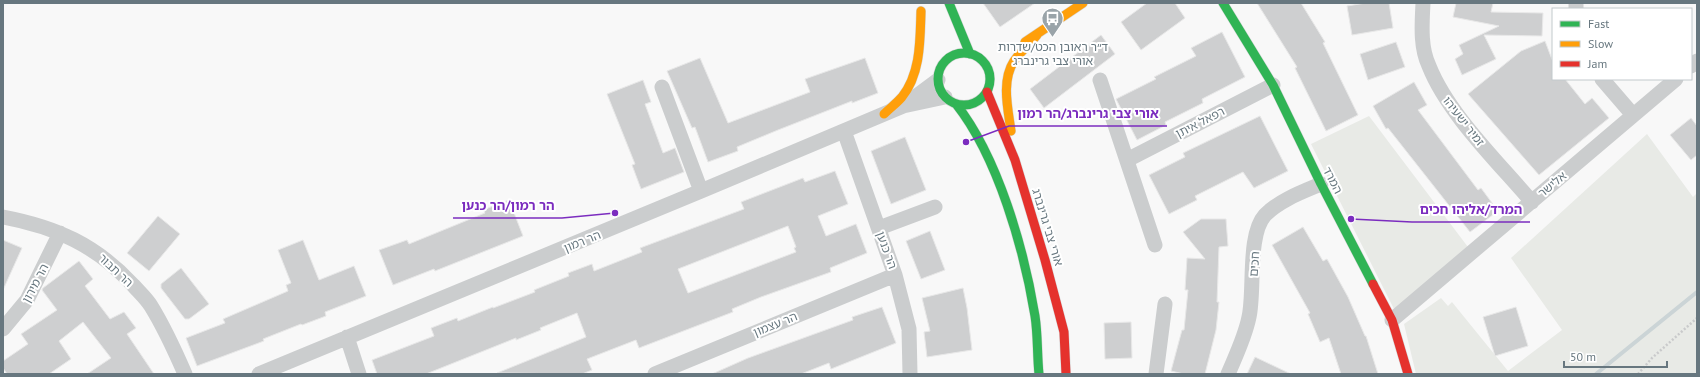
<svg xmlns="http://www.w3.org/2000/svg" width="1700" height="377" font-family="'PT Sans','Noto Sans Hebrew',sans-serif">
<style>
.green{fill:#e8eae6}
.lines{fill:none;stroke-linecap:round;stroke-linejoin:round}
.stream{stroke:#cbd4d6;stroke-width:4}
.building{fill:#cecfd0;stroke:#e8e8e8;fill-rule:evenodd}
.fast-casing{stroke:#d4d5d6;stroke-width:10}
.slow-casing{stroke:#d4d5d6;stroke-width:10}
.jam-casing{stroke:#d4d5d6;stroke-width:10}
.path{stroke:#c9cacb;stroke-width:2.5;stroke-dasharray:2 2;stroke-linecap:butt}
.street{stroke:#cbcdce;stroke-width:15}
.fast{stroke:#30b455;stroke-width:9}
.slow{stroke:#ff9f0a;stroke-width:9}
.jam{stroke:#e5322d;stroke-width:9}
.labels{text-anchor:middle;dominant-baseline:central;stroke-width:4;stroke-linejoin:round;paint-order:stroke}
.poi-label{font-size:12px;fill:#67777f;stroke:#fff}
.street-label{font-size:12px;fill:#67777f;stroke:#fff}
.leader{fill:none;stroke:#7b2cbf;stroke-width:1.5}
.callout-dot{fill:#7b2cbf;stroke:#fff;stroke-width:1.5}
.callout-label{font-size:13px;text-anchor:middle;font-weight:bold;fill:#7b2cbf;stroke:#fff;stroke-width:4;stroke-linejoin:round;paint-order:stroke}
</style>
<rect width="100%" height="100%" fill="#f8f8f8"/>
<path class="green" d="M1369,116l102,135 -76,60 -84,-167z
M1647,134l46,63 4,-4v181h-281l-12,-50 37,-26 7,8 4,-4 56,69 54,-41 -51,-72z"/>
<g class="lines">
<path class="stream" d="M1596,374l101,-82"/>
</g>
<path class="building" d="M983,3h52l-35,24z
M1147,3h28l10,15 -44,32 -20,-28z
M1257,3h44l24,39 -2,1 35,72 -32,16 -31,-63 2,-1z
M1366,3h23l4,25 -41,7 -5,-29z
M1456,3h37l-2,9 52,1 -1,23 -58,-1 12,24 -34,16 -7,-16 8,-5 -4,-9 40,-19 -46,-9z
M1222,32l23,45 -43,22 1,4 -38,19 1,3 -29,15 -21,-41 40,-20 -2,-2 42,-21 -5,-8z
M1101,35l14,19 -71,54 -14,-19z
M1545,41l8,21v17h12l20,25 7,-6 17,20 -70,57 -71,-81 53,-43z
M1396,42l9,25 -37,13 -8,-26z
M700,58l28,65 82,-31 -5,-13 60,-21 13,35 -26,10v-2l-74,29 -41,17 1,4 -30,11 -13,-35 -3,1 -25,-57z
M643,80l8,22 -6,2 18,49 12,-5 9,24 -43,17 -9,-24 3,-1 -28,-70z
M1414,82l13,23 -9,5 60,80 3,-2 17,23 -28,21 -82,-104 -2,1 -13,-23z
M1260,116l28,55 -34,17 -11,-16 -48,24 2,4 -28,14 -20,-39 36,-18 -2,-4z
M1691,118l6,8v29l-6,5 -21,-25z
M905,137l21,53 -35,14 -20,-53z
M835,171l13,33 -30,12 8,20 30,-12 11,29 -37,15 1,4 -70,25 -29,12 1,3 -94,36 -3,-8 -49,19 5,11 -10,4 -85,-1 89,-36 -9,-24 -37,15 1,2 -25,10v-2l-90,36h-49l-5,-14 62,-24 -3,-8 26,-10 1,3 35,-14v1l42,-16 -1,-2 35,-14 -1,-3 24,-9 2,7 48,-19 -2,-4 104,-39 -3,-7 62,-24 2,4zM788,226l8,21 -2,1 2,4 -108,41 -10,-24z
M509,200l14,36 -88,35 -1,-2 -41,16 -14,-35 28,-10 2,4 76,-31 -2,-3z
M158,216l22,18 -31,37 -22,-18z
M1201,219h25l2,27 -9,1 -2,55h2l-3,28 -11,44h-21l-13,-3 11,-41h2l4,-40h-3l2,-32 18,1 -22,-27z
M1303,227l20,34 4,-2 21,38 17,39h1l12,38h-37l-12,-36 -9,4 -12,-28 2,-1 -38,-68z
M930,231l15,39 -24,9 -15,-38z
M3,240l19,8 -19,42z
M303,240l16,40 35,-14 12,30 -41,16 1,4 -24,9 -1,-1 -38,15 1,2 -67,25 -11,-28 39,-15 -2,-4 65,-28 -2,-6 5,-2 -13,-33z
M79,261l14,18 -8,7 25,33 14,-7 12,16 -9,6 27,40h-67l24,-16 -28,-36 -24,19 12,18 -22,15h-42l-4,-6v-7l25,-17 -7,-10 36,-24 -15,-20 1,-2z
M181,268l28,36 -20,15h-4l-24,-31v-4z
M963,288l4,20 5,42 -45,7 -3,-25 6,-1 -8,-33z
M882,307l14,36 -65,26 -2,-6 -28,11h-89l36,-16 105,-38 -1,-3z
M1516,307l12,39 -33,10 -12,-39z
M1131,322l1,36 -27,1 -1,-36z
M1255,357l36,17h-44z"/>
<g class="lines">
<defs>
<path id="fast" d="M949,3l21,51
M1223,3l50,82 48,99 52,100
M938 79a26 26 0 1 1 52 0a26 26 0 1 1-52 0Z
M956,104c42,53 68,145 79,212 3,19 2,39 4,58"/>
<path id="slow" d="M1025,42l58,-39
M884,114c6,-6 13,-11 18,-17 19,-24 18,-57 19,-86
M1011,131c-3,-22 -10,-50 3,-70 7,-10 16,-17 23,-26"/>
<path id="jam" d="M987,92l28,68 30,100 19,72 2,42
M1373,284l19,36 16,54"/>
</defs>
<use href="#fast" class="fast-casing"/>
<use href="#slow" class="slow-casing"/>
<use href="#jam" class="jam-casing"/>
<path class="path" d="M1638,374l14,-16 45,-40"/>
<path class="street" d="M1423,3c-1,21 -3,44 6,63 19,48 69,96 103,136
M1576,9v-6
M1691,66l6,-5
M1602,79l31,36
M1100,80l55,165
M662,87l39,104
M907,103l31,-23
M844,131l51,144 14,54 1,45
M1127,160l146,-75
M3,217c53,10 93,28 130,68 6,7 13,13 18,21 13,21 24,45 34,68
M879,228l56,-21
M1392,320l284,-241
M3,329l24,-29 33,-67
M347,337l12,37
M259,374l442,-183 183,-77 19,-8 42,-9
M655,374l240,-99
M1156,374l9,-70
M1228,374c8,-19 17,-37 21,-57 6,-26 -2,-82 16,-102 15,-15 37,-23 56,-31"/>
<use href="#fast" class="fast"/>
<use href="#slow" class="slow"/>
<use href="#jam" class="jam"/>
</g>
<defs>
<symbol id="bus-pin" viewBox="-11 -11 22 30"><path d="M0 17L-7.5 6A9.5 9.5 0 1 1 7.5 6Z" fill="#9aa4a9" stroke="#fff"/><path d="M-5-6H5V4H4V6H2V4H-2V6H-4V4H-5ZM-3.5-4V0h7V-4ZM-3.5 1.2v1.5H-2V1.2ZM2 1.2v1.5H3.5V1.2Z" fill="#fff"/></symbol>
</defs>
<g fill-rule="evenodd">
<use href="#bus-pin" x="1040" y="6" width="25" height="34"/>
</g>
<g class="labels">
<g class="poi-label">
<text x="1053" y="46">ד״ר ראובן הכט/שדרות<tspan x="1053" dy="14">אורי צבי גרינברג</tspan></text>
</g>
<g class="street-label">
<text transform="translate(1464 121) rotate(52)">זמיר ישעיהו</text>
<text transform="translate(1200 122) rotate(-27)">רפאל איתן</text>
<text transform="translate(1333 180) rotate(63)">המרד</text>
<text transform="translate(1552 184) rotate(-40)">אלישר</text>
<text transform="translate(1048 227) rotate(73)">אורי צבי גרינברג</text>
<text transform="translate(582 241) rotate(-22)">הר רמון</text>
<text transform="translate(887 250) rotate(70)">הר כנען</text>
<text transform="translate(1254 264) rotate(-86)">חכים</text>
<text transform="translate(116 270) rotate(43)">הר תבור</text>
<text transform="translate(35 283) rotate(-62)">הר מירון</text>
<text transform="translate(775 324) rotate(-22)">הר עצמון</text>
</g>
</g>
<path class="leader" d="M966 142L1009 126H1167M615 213L562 218H453M1351 219L1412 222H1530"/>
<g class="callout-dot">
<circle cx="966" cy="142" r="4"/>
<circle cx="615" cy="213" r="4"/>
<circle cx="1351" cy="219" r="4"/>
</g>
<g class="callout-label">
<text x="1088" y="118">אורי צבי גרינברג/הר רמון</text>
<text x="508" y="210">הר רמון/הר כנען</text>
<text x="1471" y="214">המרד/אליהו חכים</text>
</g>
<rect width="1700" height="377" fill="none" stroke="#67777f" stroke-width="8"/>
<rect x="1552" y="8" width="140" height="72" fill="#ffffff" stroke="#c2c9cc"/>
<rect x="1560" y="21" width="20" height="6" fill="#30b455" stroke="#c2c9cc"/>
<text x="1588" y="28" font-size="12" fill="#67777f">Fast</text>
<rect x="1560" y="41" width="20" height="6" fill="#ff9f0a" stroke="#c2c9cc"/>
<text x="1588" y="48" font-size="12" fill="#67777f">Slow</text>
<rect x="1560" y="61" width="20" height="6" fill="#e5322d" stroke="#c2c9cc"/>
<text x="1588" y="68" font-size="12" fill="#67777f">Jam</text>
<path d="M1564 361v6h103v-6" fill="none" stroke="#67777f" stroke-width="2"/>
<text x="1570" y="361" font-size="12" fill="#67777f" stroke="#ffffff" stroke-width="3" paint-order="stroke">50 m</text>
</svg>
